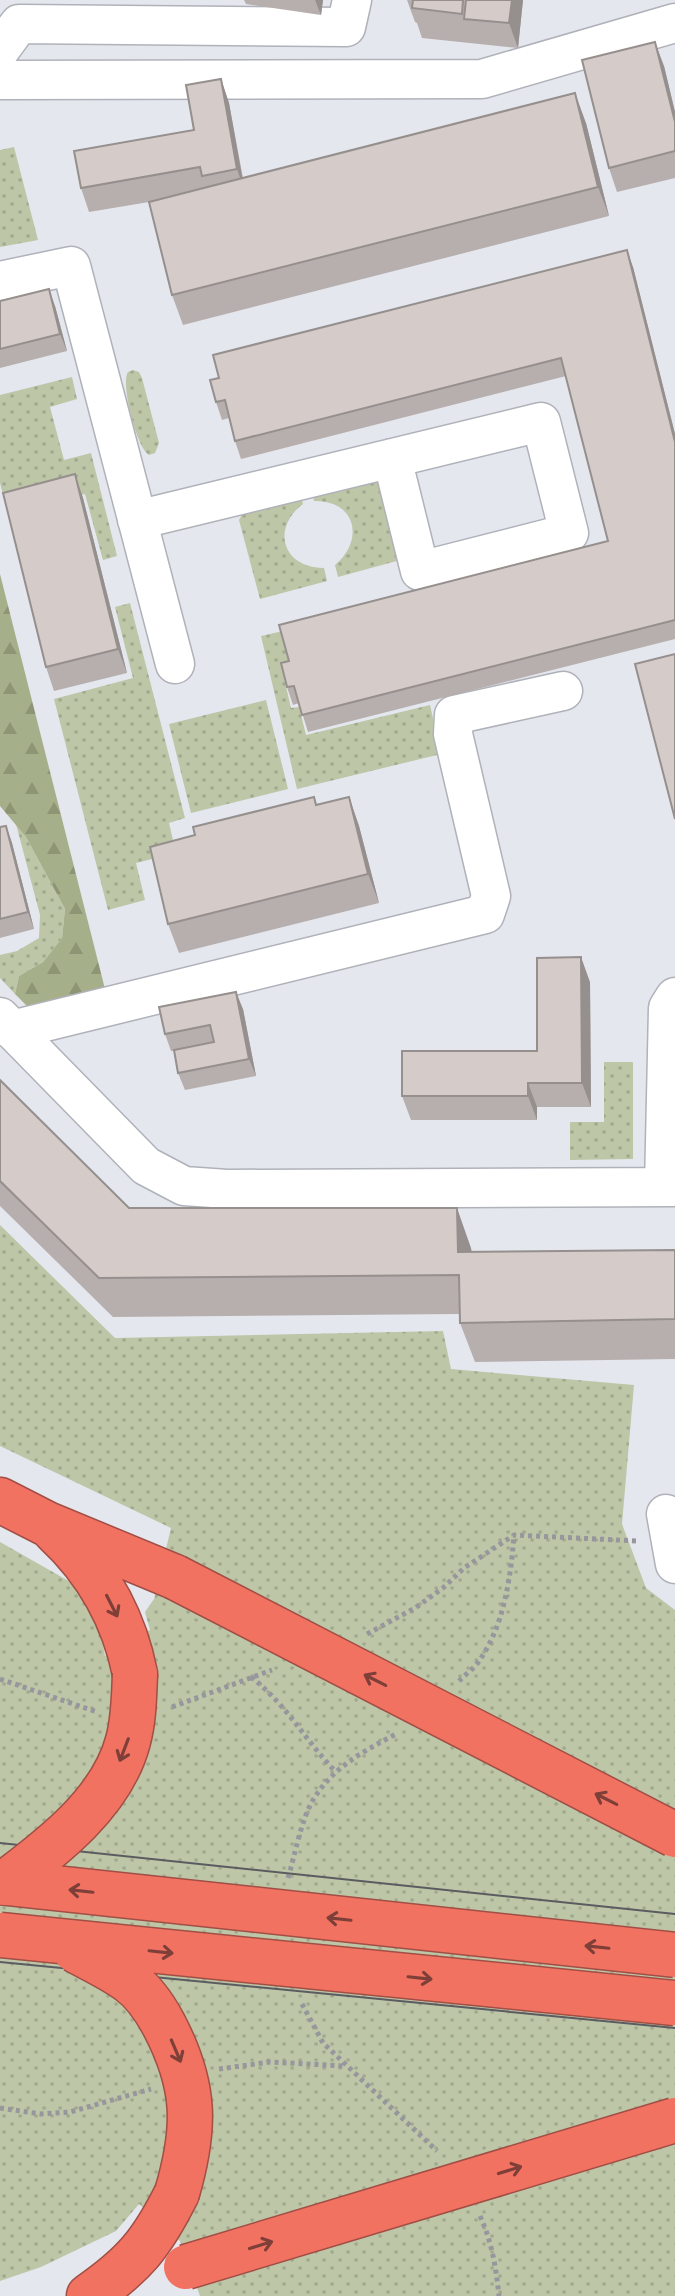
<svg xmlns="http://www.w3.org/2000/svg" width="675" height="2296" font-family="Ubuntu,sans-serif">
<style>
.grass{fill:url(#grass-dots)}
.forest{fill:url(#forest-firs)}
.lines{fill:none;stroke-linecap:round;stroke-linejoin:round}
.minor-casing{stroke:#b0b2ba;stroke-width:41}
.highway-casing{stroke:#a14e45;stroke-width:47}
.path{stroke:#95979d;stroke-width:5;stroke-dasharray:4 4;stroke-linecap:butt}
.minor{stroke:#fff;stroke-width:38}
.highway{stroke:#f27262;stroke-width:44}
.tram{stroke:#5b5c61;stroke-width:2}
.highway-bridge-casing{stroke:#a14e45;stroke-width:47;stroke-linecap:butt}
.highway-bridge{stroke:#f27262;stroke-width:44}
.wall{fill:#b7afad}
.shaded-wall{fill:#958f8d}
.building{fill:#d5ccc9;stroke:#958f8d;stroke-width:2}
.oneway{stroke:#7e3f38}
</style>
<defs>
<pattern id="grass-dots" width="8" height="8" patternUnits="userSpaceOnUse" patternTransform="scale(2)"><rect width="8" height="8" fill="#bdc6a6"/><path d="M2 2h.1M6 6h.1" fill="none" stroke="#a1a98e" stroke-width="1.8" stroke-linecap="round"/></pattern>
<pattern id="forest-firs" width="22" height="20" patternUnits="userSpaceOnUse" patternTransform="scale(2)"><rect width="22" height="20" fill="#a5af89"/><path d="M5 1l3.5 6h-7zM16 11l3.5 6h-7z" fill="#8d9575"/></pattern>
</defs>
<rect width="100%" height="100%" fill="#e5e7ef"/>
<path class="grass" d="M14,147l24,93 -38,7v-97z
M133,370l6,2 3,6 17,65 -4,10 -6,2c-12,-6 -29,-72 -21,-83z
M72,377l5,22 -27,8 14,53 27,-7 26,103 -14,4 -18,-66 -77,20 -8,-31v-88z
M377,474l27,85 -66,18 -3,-12c30,-25 21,-65 -21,-64l-3,-11z
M300,493l3,11c-32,24 -21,64 21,64l3,13 -67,18 -21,-79 6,-11z
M130,603l55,215 -16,5 7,30 -40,10 9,37 -37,10 -54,-211 79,-21 -18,-71z
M292,629l2,7 -11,3 9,36 -8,3 7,30 8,-1 7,28 124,-30 11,49 -144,35 -36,-153z
M266,700l22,89 -97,24 -22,-89z
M16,824l10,13 39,72 -3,29 -19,24 -24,14 -4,18 -15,-16v-23l17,-4 22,-13 1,-23z
M604,1062h29v97l-63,1v-38h34z
M0,1225l115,113 328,-7 8,38 183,16 -12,139 24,64 29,22v686h-475l-20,-55 -41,-37 -23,27 -75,36 -41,14v-739l74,42 25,38 6,34 45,-26 -5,-18 9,-13 17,-71 -171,-82z"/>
<path class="forest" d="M0,574l106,419 -74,18 -17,-17 4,-18 24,-14 19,-24 3,-29 -39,-72 -26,-31z"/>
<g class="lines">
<defs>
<path id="minor" d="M0,50l19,-26 327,3 6,-27
M0,80l482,-1 193,-56
M0,281l71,-15 104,398
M137,520l404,-98 28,111 -149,38 -28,-113
M0,1017l146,149 38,20 43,3 448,-2
M12,1030l473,-116 6,-18 -38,-162 1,-19 109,-24
M664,1187l4,-179 7,-11
M666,1514l9,50"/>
<path id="highway" d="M0,1500l47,24 128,53
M55,1531c42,39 69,87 80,143
M89,2296c46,-32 63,-53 88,-103"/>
</defs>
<use href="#minor" class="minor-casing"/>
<use href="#highway" class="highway-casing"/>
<path class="path" d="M367,1634l48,-26 28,-20 21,-20 50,-33 124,6
M251,1677c37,29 53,62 84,94
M0,1679l97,33
M459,1681c7,-7 17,-14 22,-23 23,-34 30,-82 33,-123
M172,1707l100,-37
M288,1878c7,-23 13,-58 25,-78 20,-33 51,-49 83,-66
M302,2004l21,39 114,108
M219,2069l51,-7 74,4
M0,2108l41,6 29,-2 81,-23
M480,2216c12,26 16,52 19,80"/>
<use href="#minor" class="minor"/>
<use href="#highway" class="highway"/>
<path class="tram" d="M0,1843l675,71
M0,1962l675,66"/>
<defs>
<path id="highway-bridge" d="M175,1577l500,258
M0,1882l675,73
M5,1883c48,-36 107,-81 123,-142 6,-22 6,-45 7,-67
M0,1935l675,68
M75,1950c18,10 38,19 54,31 14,10 27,29 35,44 32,61 32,103 13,168
M186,2267l489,-147"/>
</defs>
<use href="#highway-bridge" class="highway-bridge-casing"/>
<use href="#highway-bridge" class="highway-bridge"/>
</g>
<path class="wall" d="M244,0h79l-2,15 -75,-11z
M407,0h116l-5,48 -96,-10 -5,-15 -2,-1z
M664,66l11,46v66l-58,14 -8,-24z
M221,79l8,24 14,75 343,-55 23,93 -426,109 -11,-30 -23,-93 -60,10 -8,-24 113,-58z
M633,267l42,167v205l-367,93 -9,-29 -6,2 -6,-18 2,-26 319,-120 -42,-165 -325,83 -6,-18 -6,-23 -7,2 -6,-18z
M0,301l55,5 12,45 -67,17z
M75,474l8,24 44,175 -73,18 -8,-24z
M349,797l10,29 20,77 -200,50 -11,-29 149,-119z
M6,826l6,17 22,86 -34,9v-111z
M590,982l1,125h-54v13h-126l-9,-24 135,-45z
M243,1009l13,67 -71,14 -7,-17 -4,-22h-3l-6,-17z
M0,1080l129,128 342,40 1,4 203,-2v109l-200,3 -15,-39v-9l-347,3 -113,-111z"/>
<path class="shaded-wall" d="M315,0h8l-2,15z
M512,0h11l-5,48 -9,-25z
M655,42l9,24 11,46v10z
M221,79l8,24 16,90 -8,-24z
M575,93l11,30 23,93 -11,-29z
M627,250l6,17 42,167v8z
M49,289l6,17 12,45 -7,-17z
M75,474l8,24 44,175 -9,-24z
M349,797l10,29 20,77 -11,-29z
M6,826l6,17 22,86 -6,-17z
M581,957l9,25 1,125 -9,-24z
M236,992l7,17 13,67 -7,-17z
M528,1083l9,24v13l-9,-24z
M457,1208l14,40 2,43 -15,-39z"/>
<path class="building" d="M413,0h50l-1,14 -50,-6z
M466,0h46l-3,23 -45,-4z
M655,42l20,80v29l-66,17 -27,-108z
M221,79l16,90 -35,7 -2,-9 -119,21 -7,-37 120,-21 -8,-45z
M575,93l23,94 -426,108 -23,-93z
M627,250l48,192v178l-373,95 -8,-29 -7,1 -6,-24 8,-2 -10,-36 329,-84 -47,-183 -326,83 -10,-41 -9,2 -6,-22 9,-2 -6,-23z
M49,289l11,45 -60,15v-48z
M75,474l43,175 -72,18 -43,-174z
M675,654v165l-40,-155z
M314,797l2,8 33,-8 19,77 -200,50 -18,-77 45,-12 -2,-8z
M6,826l22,86 -28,7v-92z
M581,957l1,126h-54v13h-126v-45h135v-93z
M236,992l13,67 -71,14 -4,-23 40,-8 -4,-17 -45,9 -6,-27z
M0,1080l129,128h328l1,44 217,-2v69l-215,4 -1,-48 -360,3 -99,-97z"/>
<defs><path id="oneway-shaft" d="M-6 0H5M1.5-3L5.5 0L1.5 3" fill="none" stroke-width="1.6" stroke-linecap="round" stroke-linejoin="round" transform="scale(2)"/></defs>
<g class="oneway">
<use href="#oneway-shaft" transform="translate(112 1606) rotate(63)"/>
<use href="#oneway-shaft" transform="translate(375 1680) rotate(-153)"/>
<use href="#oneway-shaft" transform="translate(124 1750) rotate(111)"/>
<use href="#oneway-shaft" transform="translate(606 1799) rotate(-153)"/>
<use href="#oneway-shaft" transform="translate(81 1891) rotate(-174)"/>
<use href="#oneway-shaft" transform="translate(339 1919) rotate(-174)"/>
<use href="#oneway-shaft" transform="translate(597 1947) rotate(-174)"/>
<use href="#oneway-shaft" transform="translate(161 1952) rotate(6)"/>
<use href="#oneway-shaft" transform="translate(420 1978) rotate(6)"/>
<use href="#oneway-shaft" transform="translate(176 2051) rotate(67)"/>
<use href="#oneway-shaft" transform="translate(510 2170) rotate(-17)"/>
<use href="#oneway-shaft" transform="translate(261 2245) rotate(-17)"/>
</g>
</svg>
